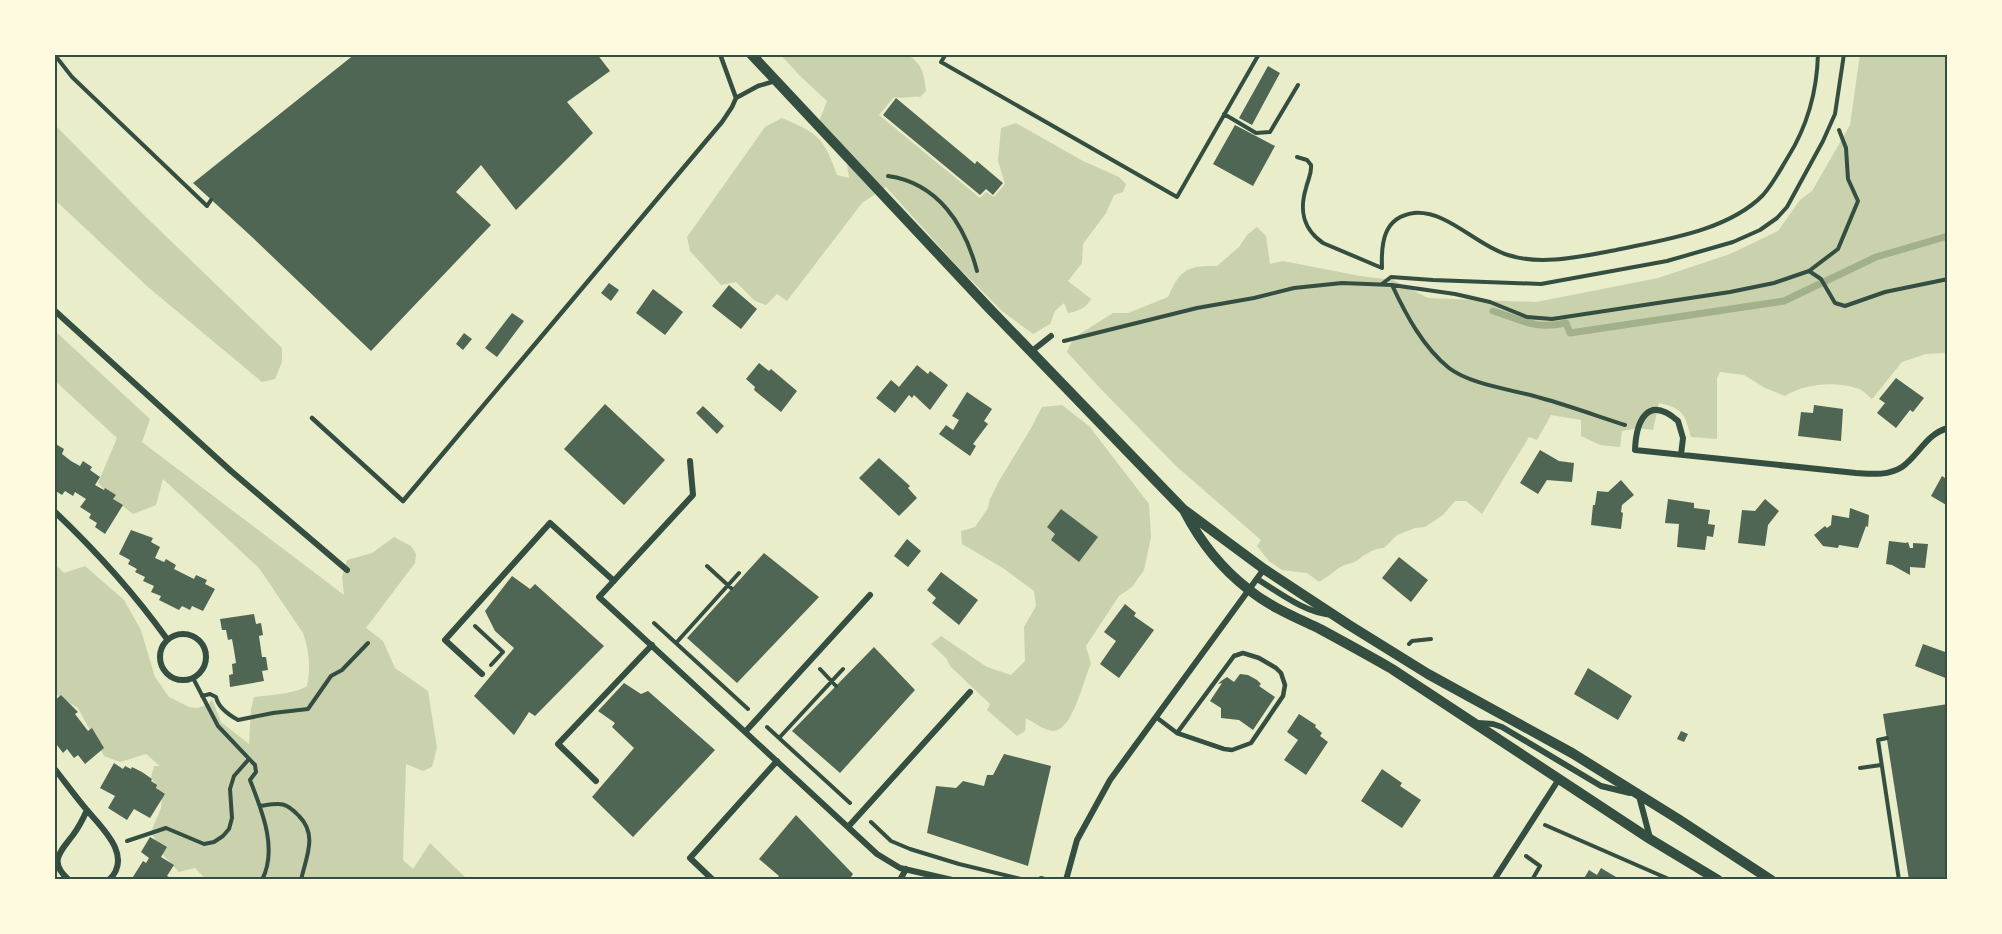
<svg xmlns="http://www.w3.org/2000/svg" width="2002" height="934" font-family="'IBM Plex Sans',sans-serif">
<style>
.green{fill:#cad2ad}
.lines{fill:none;stroke-linecap:round;stroke-linejoin:round}
.stream{stroke:#a3b18a;stroke-width:7}
.building{fill:#4f6655}
.path{stroke:#344e41;stroke-width:4}
.service{stroke:#344e41;stroke-width:4.5}
.minor{stroke:#344e41;stroke-width:6}
.tertiary{stroke:#344e41;stroke-width:10}
.neatline{fill:none;stroke:#344e41;stroke-width:2}
</style>
<rect width="100%" height="100%" fill="#e9edc9"/>
<path class="green" d="M780,54h126c16,9 18,18 20,37l-6,6c-9,-1 -17,2 -26,0l-15,18 101,83 6,-6 8,5 11,-13 -7,-23 3,-33 15,-5 67,38 36,16 7,7 -3,8 -9,3 -8,18 -23,31 -1,19 -14,18 23,18c-3,8 -15,13 -23,14l-4,-10 -9,8 -5,13 -17,10 -31,-23 -46,-46 -70,-78 -24,16 -75,98 -10,-7 -11,11 -11,-4 -19,-19 -15,3 -31,-34 -3,-14 78,-110 17,-9c36,15 42,20 55,57l12,3 -4,-28 -26,-28 8,-21 -28,-26z
M1860,54h88v296l-4,3 -18,1 -24,8 -30,37c-5,-4 -10,-10 -16,-11 -22,-7 -52,-4 -71,8l-20,-8 -21,-13 -24,-3 -3,6v61l-26,-2c-6,-23 -8,-29 -32,-34l-6,27 -14,-2 -17,3 -2,16 -20,-2 -19,-9v-16l-30,-5 -14,25 -8,-3 -47,77 -16,-13h-11l-12,14 -18,12 -10,1 -18,7 -13,13c-12,1 -17,5 -26,12 -6,4 -14,4 -19,8 -7,5 -13,10 -20,14l-12,-9 -25,-3 -13,-9 -12,-15 4,-6 -85,-74 -78,-80 -31,-34 4,-9 7,-8 35,-22h15l40,-16c12,-27 19,-32 49,-31l22,-19 8,-12 10,-8 9,9 4,28 13,-3 77,15 33,4 35,18 108,4 122,-24 72,-24 48,-23 22,-31 12,-9 38,-66z
M54,124l92,93 136,131v14l-7,17 -13,3 -114,-95 -94,-88z
M54,330l96,89 -8,23 202,153 -2,-18 5,-17 25,-7 22,-16 17,9 5,8 -1,9 -49,65 17,13 12,27 33,23 9,57 -5,19 -9,4 -17,-7 -3,96 10,9 17,-26 38,37h-262l-11,-12 -16,4 -15,-16 -13,-24 10,-24 1,-11 -11,-20 3,-11h6l-14,-12 -26,8 -16,-6 -26,-48 -24,-15v-130l10,10 21,-7 39,34 17,30 14,47 14,20 20,10 8,1 12,-4 3,-5 9,23 28,22 2,-35 3,-12c16,-2 40,-3 53,-11 4,-18 2,-36 -4,-53l-44,-65 -96,-89 -7,26 -23,9 -17,-13 -18,-18 19,-45 -63,-58z
M1062,405l27,21 60,78 2,33 -7,33 -12,17 -13,9 -33,50 5,18c-8,16 -18,68 -39,67 -8,-1 -19,-9 -26,-13l-1,13 -8,5 -30,-26 3,-6 -40,-38 -4,-8 -15,-14 10,-8 46,31 24,8 14,-14 -1,-34 12,-21 -2,-15 -31,-23 -41,-24 -1,-13 14,-4 13,-19 2,-9 9,-18 31,-51 12,-23z"/>
<g class="lines">
<path class="stream" d="M1493,311c30,9 41,19 73,12l4,10 214,-32 92,-44 72,-21"/>
</g>
<path class="building" d="M355,54h242l13,17 -43,31 26,31 -77,77 -35,-45 -25,27 35,33 -120,126 -119,-114 -59,-54z
M1268,66l12,7 -28,52 -13,-7z
M896,98l79,66 2,-3 26,22 -10,12 -7,-6 -6,6 -97,-80z
M1235,125l40,21 -22,40 -40,-22z
M609,283l10,7 -8,11 -10,-8z
M729,285l28,24 -16,20 -29,-23z
M653,289l30,23 -18,23 -29,-22z
M512,313l12,8 -27,36 -12,-9z
M464,333l8,6 -9,11 -7,-6z
M759,363l10,8 2,-2 26,22 -16,21 -27,-22 1,-3 -9,-8z
M917,365l11,9 2,-3 18,14 -18,25 -16,-15 -2,3 -3,-3 -14,18 -19,-15 15,-18 8,7z
M1896,378l28,20 -11,14 -3,-2 -14,18 -19,-15 8,-10 -6,-4z
M967,392l25,17 -8,12 4,3 -15,20 3,2 -6,10 -31,-22 7,-9 7,5 6,-10 -7,-4z
M605,404l60,56 -41,45 -60,-56z
M1814,405l29,4 -2,32 -43,-5 3,-24 12,1z
M703,406l21,20 -7,8 -21,-21z
M54,443l10,6 -2,5 9,7 9,5 3,-5 9,6 -2,3 10,7 -5,8 9,5 1,-2 11,7 -3,4 10,6 -18,29 -10,-7 2,-4 -8,-5 2,-4 -11,-7 6,-8 -11,-7 -2,4 -8,-5 -3,4 -8,-5z
M1540,450l19,11 15,2 -2,19 -25,-2 -9,14 -18,-11z
M879,458l31,28 -2,2 9,10 -18,18 -40,-38z
M1942,476l6,4v26l-17,-10z
M1621,480l13,15 -12,10 -1,7 2,1 -2,16 -30,-4 2,-20h2l2,-14 11,1z
M1668,499l26,4v5l16,2 -2,14 7,1 -2,12 -6,-1 -2,14 -28,-3 2,-23 -14,-1z
M1765,499l14,12 -11,14 -3,21 -27,-3 4,-33 13,1z
M1850,508l19,7 -1,12 -2,-1 -8,22 -19,-3 -1,3 -15,-2 -9,-11 11,-9 2,2 4,-3 1,-10 17,3z
M1061,509l37,28 -19,25 -28,-22 4,-6 -8,-7z
M131,530l22,8 -2,4 9,5 -5,11 9,4 2,-3 10,6 -2,4 20,10 2,-4 11,5 -2,4 10,5 -12,22 -11,-5 -2,4 -8,-4 -3,4 -20,-10 2,-4 -10,-4 3,-6 -11,-5 2,-4 -10,-5 2,-3 -9,-5 2,-4 -11,-6z
M907,539l14,12 -13,16 -14,-11z
M1889,541l17,2 2,-1 2,6h3v-5l15,1 -3,24 -15,-1v8l-18,-10 -6,-1z
M764,553l55,44 -82,86 -50,-45z
M1399,557l29,23 -17,22 -29,-24z
M941,572l37,28 -19,25 -27,-22 4,-5 -9,-8z
M512,576l18,13 5,-5 69,62 -69,70 -6,-4 -15,23 -40,-39 40,-48 -19,-17 -10,-20z
M1125,604l11,9 -2,3 20,14 -35,48 -19,-14 16,-23 -12,-9z
M254,614l2,10 5,-1 2,12 -4,1 3,21h4l2,13 -6,1 2,10 -34,6 -1,-12 4,-1 -1,-10 4,-1 -2,-13 -2,-11 -4,1 -2,-10h-4l-2,-11z
M1923,644l25,9v26l-33,-13z
M874,647l41,43 -75,83 -48,-42z
M1588,668l44,28 -14,24 -44,-26z
M1240,674l8,1 9,5 4,4 -2,2 16,11 -22,33 -14,-10 -18,-2v-10l-11,-7 12,-18 -4,1 3,-3 6,-4 7,5z
M624,683l17,11 7,-3 67,59 -82,87 -41,-40 42,-49 -22,-21 3,-4 -17,-12z
M61,695l17,17 -3,2 13,17 4,-3 12,20 -19,16 -7,-9 -4,3 -7,-9 -4,4 -9,-12v-40z
M1948,704v176h-39l-26,-166z
M1299,714l17,11 -1,2 7,6 -2,3 8,6 -22,33 -22,-15 14,-20 -11,-8z
M1681,731l7,3 -4,8 -7,-3z
M1004,754l47,12 -23,100 -101,-33 9,-47 20,2 7,-7 21,5 3,-11h6z
M114,763l9,6 2,-3 6,3 1,-2 10,5 10,7 -1,2 6,4 -1,3 9,6 -15,24 -16,-9 -7,11 -19,-12 7,-12 -15,-8z
M1382,769l20,14 -2,3 21,14 -19,28 -41,-27z
M796,815l57,59 -4,6h-74l4,-4 -20,-17z
M150,837l17,10 -6,10 13,8 -7,11 4,2 -1,2h-39l12,-19 3,2 3,-5 -8,-6z
M1601,868l20,12h-38l6,-10 8,5z"/>
<g class="lines">
<path class="path" d="M54,54l18,23 135,129 4,-6
M946,54l-5,8 236,135 82,-143
M1224,114l32,19 14,-1 28,-47
M1297,157l10,3 4,5c1,9 -3,14 -5,23 -7,23 -3,41 17,55l59,25c-1,-24 1,-51 32,-55 33,-3 63,33 94,42 34,11 74,1 108,-5 47,-10 112,-19 147,-55 10,-11 17,-25 25,-38 20,-32 29,-66 30,-103
M888,176c50,7 77,49 89,95
M1809,271l12,8 14,24 10,3 40,-14 63,-13
M1382,284l9,-7 42,3 108,4 126,-23 66,-19 27,-12 17,-12 10,-11 36,-66 12,-27 9,-60
M1392,285c14,30 31,62 57,83 22,17 66,22 92,30 29,8 56,18 84,27
M1064,341l133,-33 57,-10 40,-10 48,-5 50,2 63,9 35,8 37,15 25,2 178,-27 44,-9 35,-12 29,-22 20,-48 -10,-22 -2,-31 -7,-18
M707,566l24,22
M654,623l94,86
M475,626l28,26 -12,13
M676,643l63,-70
M1409,644l3,-3 19,-2
M820,669l16,17
M193,678l25,48 37,39 1,7 -6,8c12,31 28,69 12,100
M202,696l8,-2 6,3c2,10 13,18 22,23l35,-7 35,-4 23,-33 11,-6 26,-27
M767,727l83,76
M779,738l64,-69
M1887,738l-9,2 21,140
M1860,768l21,-3
M260,806c20,-3 25,-5 39,10 19,19 7,41 2,64
M871,822l20,19 19,8 49,15 66,16
M1545,825l126,55
M127,841l39,-13 38,16 10,-2 9,-6 6,-7 3,-11 -2,-29 4,-13 15,-17
M1526,856l14,10 -8,14
M1036,880l5,-2 7,2"/>
<path class="service" d="M720,54l16,44
M312,418l91,83 319,-379 10,-15 4,-9 22,-12 17,-5
M1156,717l21,16 47,16 8,1 19,-7 32,-47 2,-11 -4,-12 -5,-5 -17,-10 -16,-5 -9,3 -57,77"/>
<path class="minor" d="M54,310l177,161 116,99
M1032,351l19,-15
M1681,455l2,-17 -5,-17c-31,-27 -42,1 -43,29l221,23c15,1 32,3 46,-6 17,-12 24,-33 46,-39
M690,461l3,34 -94,102 278,257 23,14 52,12
M54,511c41,39 80,82 113,128
M1257,579c23,14 48,34 75,36
M160 657a23 23 0 1 1 46 0a23 23 0 1 1-46 0Z
M482,674l-37,-34 105,-117 64,58
M1478,723l15,1 9,3 99,59 29,7
M745,732l125,-137
M54,768c11,14 21,28 32,41 15,18 48,47 23,71
M596,781l-38,-37 94,-99
M1639,796l11,42
M848,827l122,-135
M69,880c-21,-18 -9,-28 4,-45 6,-8 10,-16 14,-25
M713,880l-23,-22 87,-97
M900,880l6,-11
M1066,880l11,-40 33,-60 154,-211
M1494,880l65,-101"/>
<path class="tertiary" d="M751,54l236,252 196,203 81,60 85,56 79,49 144,79 106,66 93,61
M1185,512c15,29 36,56 63,77 22,18 47,28 72,40 24,13 48,26 72,40l258,170 68,41"/>
</g>
<rect width="2002" height="934" fill="none" stroke="#fefae0" stroke-width="111"/>
<rect x="56" y="56" width="1890" height="822" class="neatline"/>
</svg>
